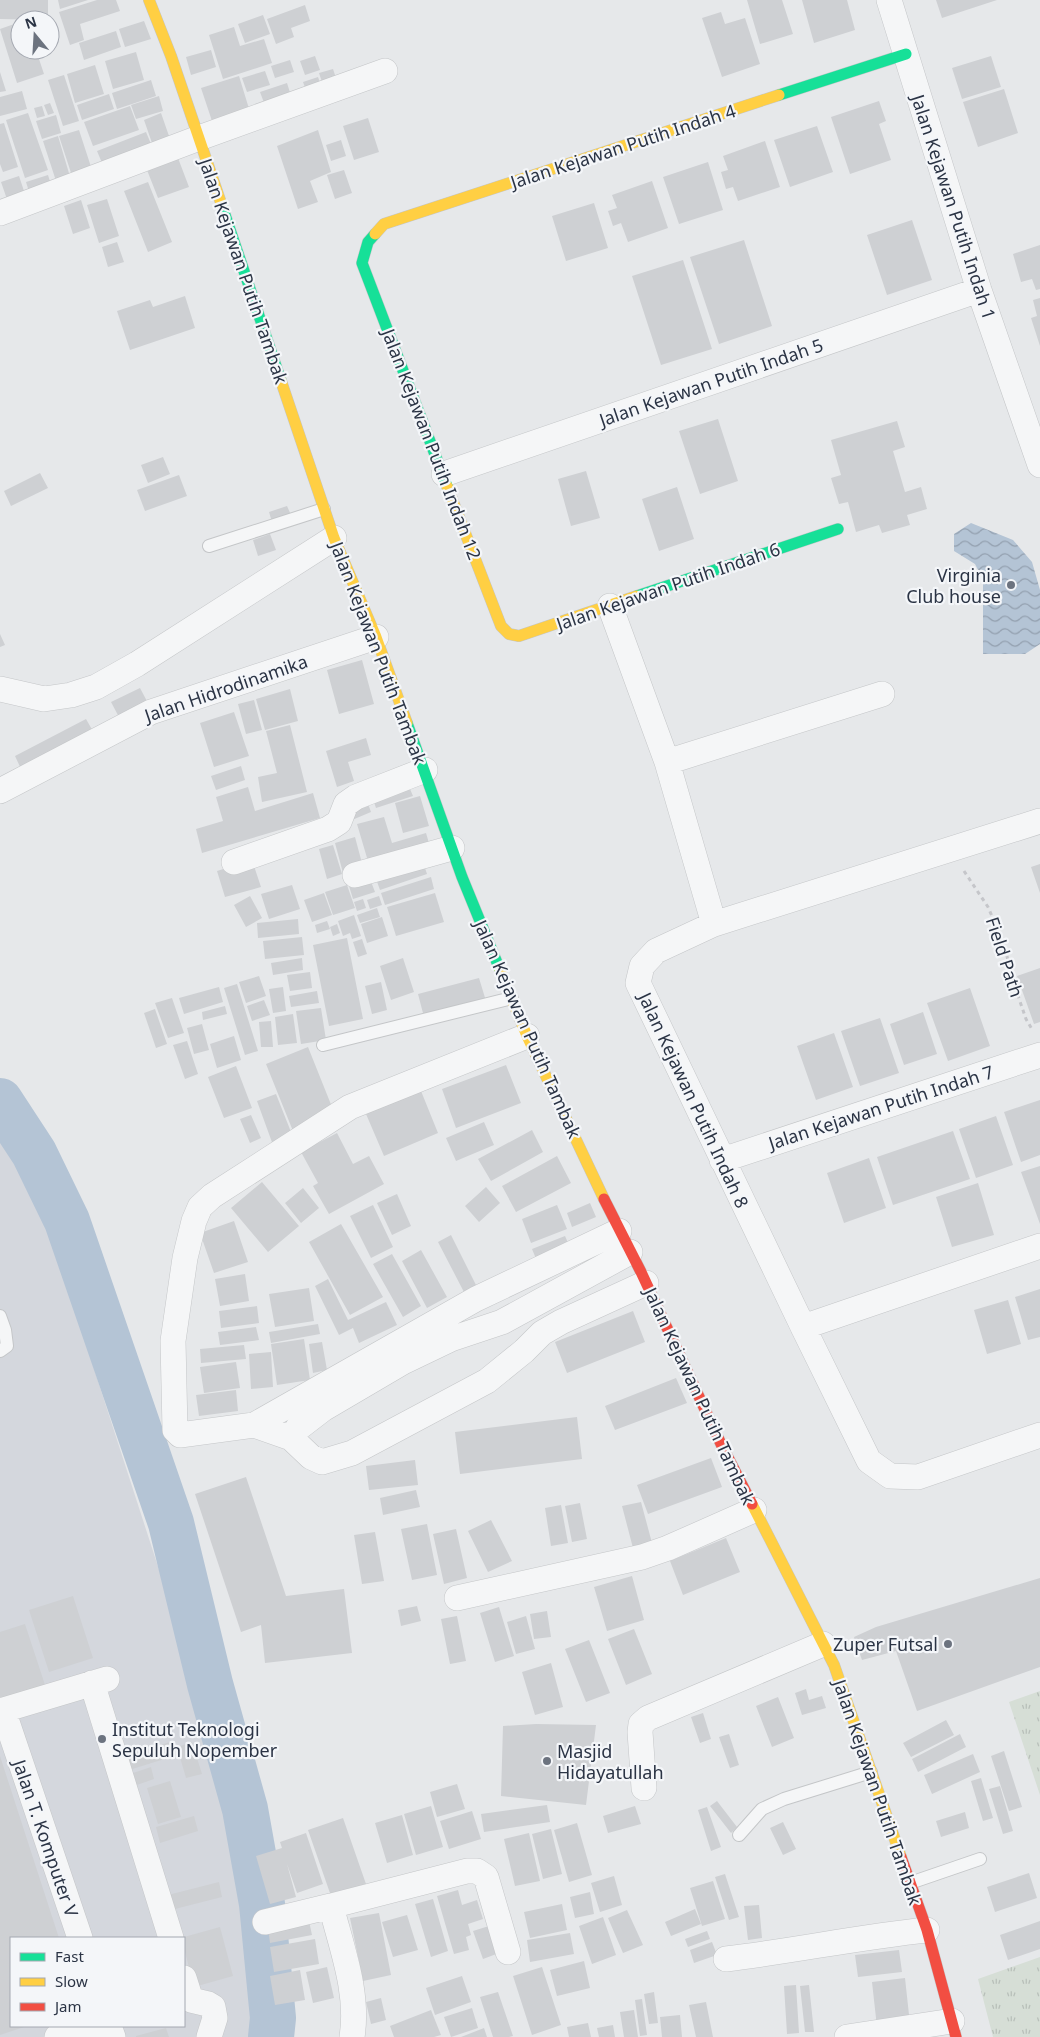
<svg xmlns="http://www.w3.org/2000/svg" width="1040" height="2037" font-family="'Noto Sans',sans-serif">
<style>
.built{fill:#d4d7dd;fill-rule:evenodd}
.grass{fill:url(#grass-tufts)}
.water{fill:url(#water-waves)}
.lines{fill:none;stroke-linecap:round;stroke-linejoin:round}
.river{stroke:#b4c4d5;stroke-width:46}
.building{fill:#ced0d3}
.lane-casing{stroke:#c4c6c8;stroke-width:14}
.street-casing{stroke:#c4c6c8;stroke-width:26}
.fast-casing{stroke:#c4c6c8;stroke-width:12}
.slow-casing{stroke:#c4c6c8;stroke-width:12}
.jam-casing{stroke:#c4c6c8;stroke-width:12}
.path{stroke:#c5c6ca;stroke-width:3;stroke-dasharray:4 4;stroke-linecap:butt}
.lane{stroke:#f5f6f7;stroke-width:12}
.street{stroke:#f5f6f7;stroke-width:25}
.fast{stroke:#16e098;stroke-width:11}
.slow{stroke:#ffcf43;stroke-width:11}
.jam{stroke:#f24e42;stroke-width:11}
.poi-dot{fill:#6c737f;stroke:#f4f6f9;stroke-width:2}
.labels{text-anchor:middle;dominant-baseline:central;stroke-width:4.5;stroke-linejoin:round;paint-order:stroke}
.street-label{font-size:18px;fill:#2b3445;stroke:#f4f6f9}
.poi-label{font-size:18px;fill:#2b3445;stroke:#f4f6f9;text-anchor:end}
</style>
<defs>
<pattern id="grass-tufts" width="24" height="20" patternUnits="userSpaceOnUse" patternTransform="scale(1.25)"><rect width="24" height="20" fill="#d6ded6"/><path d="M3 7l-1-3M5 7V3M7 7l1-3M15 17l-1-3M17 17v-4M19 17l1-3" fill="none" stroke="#b8bfb9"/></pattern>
<pattern id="water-waves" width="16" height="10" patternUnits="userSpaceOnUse" patternTransform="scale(1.25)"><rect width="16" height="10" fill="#b4c4d5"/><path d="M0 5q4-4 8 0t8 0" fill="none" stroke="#93a0af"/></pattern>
</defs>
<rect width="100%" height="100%" fill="#e6e8ea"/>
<path class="built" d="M19,1137l144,445 83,315 13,140h-259v-894zM11,1938h173v88h-173z"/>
<path class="grass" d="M1040,1691v104l-31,-93z
M1040,1957v80h-47l-15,-58z"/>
<path class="water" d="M971,523l42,17 19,22 8,28v54l-15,10h-42v-74l-8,-16 -21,-13v-17z"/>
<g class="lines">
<path class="river" d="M0,1101l34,52 33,68 104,302 39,161 35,125 17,95 11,114 -2,19"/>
</g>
<path class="building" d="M0,0h48v20l-48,-1z
M58,0h30l-28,9z
M97,0h19l4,11 -40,13 4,16 -14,5 -11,-33z
M747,0h35l11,34 -33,10z
M802,0h45l8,30 -41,13z
M936,0h61l-55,18z
M305,5l5,16 -19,7 3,9 -18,7 -9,-25z
M721,12l4,12 20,-6 15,46 -38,13 -20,-59z
M263,15l7,19 -25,9 -7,-19z
M144,21l7,18 -26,8 -6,-18z
M20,22v28h16l8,24 -27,9 -17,-54z
M234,27l6,19 24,-7 8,24 -49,16 -14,-44z
M116,31l5,16 -37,13 -5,-17z
M211,50l5,17 -25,8 -5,-18z
M136,52l8,28 -31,9 -8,-28z
M315,56l5,14 -15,5 -5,-14z
M991,56l10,31 -39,12 -10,-31z
M290,60l4,12 -19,6 -4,-12z
M95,65l9,29 -29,9 -8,-29z
M333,69l4,12 -14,4 -4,-12z
M265,71l5,14 -23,7 -5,-14z
M0,72l6,19 -6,1z
M64,75l15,46 -16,5 -15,-46z
M239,76l11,36 -37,12 -12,-36z
M318,77l5,14 -15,5 -5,-14z
M151,80l5,16 -39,13 -5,-16z
M287,83l5,16 -26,9 -6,-16z
M1004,89l14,44 -40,14 -15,-45z
M22,91l5,18 -27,7v-19z
M109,94l5,15 -32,11 -5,-15z
M159,96l4,15 -27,8 -5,-14z
M879,101l7,20 -7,3 12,36 -41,14 -19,-57z
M50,103l4,10 -6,2 -4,-10z
M42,106l3,10 -8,2 -3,-10z
M130,106l9,24 -46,16 -9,-24z
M28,113l20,57 -23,8 -19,-58z
M161,113l8,23 -17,7 -8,-23z
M56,115l5,18 -19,6 -6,-18z
M368,118l11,34 -25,8 -11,-34z
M4,123l14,44 -15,5 -3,-8v-40z
M817,126l16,46 -43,15 -16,-47z
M79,130l14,43 -20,6 -14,-43z
M318,130l13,42 -21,9 8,21 -20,7 -21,-63z
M146,132l8,19 -49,19 -8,-19z
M58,136l13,44 -14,4 -14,-43z
M341,140l5,16 -15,5 -5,-16z
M765,141l15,46 -42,14 -5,-14 -7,2 -5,-17 7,-2 -5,-14z
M178,158l11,29 -31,11 -11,-28z
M708,162l15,48 -44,14 -16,-47z
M344,170l8,23 -17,6 -8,-24z
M48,175l5,16 -22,7 -5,-16z
M19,176l8,24 -18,5 -8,-23z
M652,181l16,47 -40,14 -7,-19 -8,3 -5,-15 9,-3 -5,-13z
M148,182l24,60 -24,10 -24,-61z
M107,199l12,37 -20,7 -12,-38z
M81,200l9,28 -17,6 -9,-28z
M594,203l14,45 -42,13 -14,-45z
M912,220l20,60 -45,15 -20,-60z
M744,240l28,86 -53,18 -29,-87z
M117,242l7,20 -16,5 -6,-20z
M1040,245v44l-4,1 -4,-11 -11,3 -8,-28z
M683,260l29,89 -51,16 -29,-89z
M185,296l10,32 -65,22 -13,-39 33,-11 3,7z
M1040,298v48l-9,-28 6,-2 -4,-16z
M718,419l20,62 -38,13 -21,-63z
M897,421l8,26 -12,4 12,41 16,-5 6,22 -20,6 3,10 -28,8 -3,-8 -23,7 -8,-30 -9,2 -8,-26 10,-3 -10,-35z
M163,457l7,17 -22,9 -7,-18z
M586,471l14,47 -29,8 -13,-47z
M40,473l8,15 -37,18 -7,-15z
M179,475l8,21 -42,15 -8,-21z
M677,487l17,52 -35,12 -17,-52z
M287,506l4,9 -19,7 -3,-10z
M270,534l6,16 -18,6 -5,-16z
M0,634l5,11 -5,2z
M362,660l12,44 -35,10 -12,-44z
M140,688l9,17 -29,14 -9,-17z
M290,689l8,32 -33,9 -9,-31z
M254,700l8,30 -16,4 -8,-30z
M234,712l15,44 -35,11 -14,-44z
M86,719l8,14 -72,38 -7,-15z
M290,725l17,67 -45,10 -4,-25 19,-4 -11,-42z
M366,738l5,17 -23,7 6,19 -17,6 -11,-36z
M241,766l4,14 -29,10 -5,-14z
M248,787l7,24 58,-18 7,25 -118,35 -6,-24 27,-8 -7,-24z
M410,789l3,7 -37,12 -3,-9z
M420,796l9,30 -26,7 -8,-30z
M367,801l4,11 -19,8 -4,-12z
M384,817l8,26 34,-10 5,17 -61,18 -13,-44z
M355,837l8,30 -20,6 -8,-30z
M333,845l9,29 -15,5 -8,-30z
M422,859l5,15 -47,16 -5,-14z
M252,860l9,27 -36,10 -8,-26z
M1040,864v29l-9,-26z
M431,877l3,12 -49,16 -4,-12z
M370,879l5,13 -22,7 -4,-13z
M292,885l8,24 -31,10 -8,-25z
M347,885l8,23 -22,7 -8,-23z
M324,893l8,22 -20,7 -8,-22z
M435,893l9,29 -48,14 -9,-29z
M250,896l12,22 -16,9 -12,-22z
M379,896l3,9 -12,4 -3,-9z
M363,899l3,9 -9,3 -3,-9z
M377,908l3,9 -20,6 -3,-8z
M354,915l7,21 -9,3 -2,-6 -7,3 -5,-15z
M382,917l6,19 -21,7 -6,-19z
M298,919l1,15 -41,4 -1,-15z
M327,921l3,8 -13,4 -2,-8z
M337,924l3,9 -7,3 -3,-9z
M302,937l2,18 -39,4 -2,-18z
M347,938l16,81 -34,7 -16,-81z
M362,939l5,15 -9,3 -5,-15z
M302,958l1,12 -30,5 -2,-12z
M403,958l11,34 -23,8 -11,-34z
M1040,968v54l-6,2 -17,-48z
M310,972l2,16 -22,3 -3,-16z
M259,976l7,20 -20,7 -7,-21z
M479,978l7,23 -62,16 -6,-23z
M381,982l6,28 -15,4 -7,-28z
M237,984l21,67 -13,4 -21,-67z
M219,987l4,15 -39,12 -5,-16z
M283,987l3,24 -13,2 -4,-24z
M970,988l20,58 -42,15 -21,-58z
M317,991l2,12 -28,4 -2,-11z
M172,998l12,35 -16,5 -13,-35z
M264,1000l6,15 -18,6 -5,-15z
M225,1006l2,8 -24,6 -1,-8z
M321,1008l5,32 -25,4 -5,-33z
M155,1009l12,35 -11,4 -12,-35z
M923,1012l14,42 -33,11 -14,-41z
M293,1014l4,29 -19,2 -3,-28z
M880,1018l19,55 -39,13 -19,-55z
M271,1021l2,26h-12l-2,-25z
M202,1024l7,26 -15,4 -7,-26z
M834,1033l19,54 -37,13 -19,-54z
M234,1036l7,24 -24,8 -7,-24z
M187,1041l11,33 -13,5 -12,-34z
M308,1047l26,65 -39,24 -29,-72z
M506,1065l15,38 -65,25 -14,-39z
M236,1066l16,42 -28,10 -16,-41z
M421,1091l17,42 -54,23 -18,-42z
M276,1094l17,43 -20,8 -16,-44z
M1040,1100v55l-19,7 -17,-50z
M251,1115l10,23 -11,5 -10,-24z
M996,1116l17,49 -37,13 -17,-49z
M484,1122l10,23 -38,16 -10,-23z
M532,1130l11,22 -52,29 -13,-22z
M953,1131l17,48 -77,26 -16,-48z
M337,1133l16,31 16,-8 15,28 -55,30 -16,-28 5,-3 -17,-31z
M557,1156l14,27 -55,29 -14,-26z
M869,1158l17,50 -42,15 -17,-50z
M1040,1166v58l-19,-52z
M262,1182l37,44 -31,26 -37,-44z
M978,1183l16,52 -42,12 -16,-50z
M486,1187l14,16 -21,19 -14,-16z
M303,1188l16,20 -18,15 -16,-20z
M397,1194l14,32 -19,9 -15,-32z
M590,1203l6,14 -24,10 -5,-14z
M373,1205l20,42 -22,11 -21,-42z
M557,1205l10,24 -36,14 -9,-24z
M234,1221l14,41 -34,11 -14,-40z
M341,1224l42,73 -33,18 -41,-73z
M451,1235l26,52 -12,7 -27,-52z
M565,1236l7,16 -33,14 -7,-17z
M421,1250l26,47 -20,11 -25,-47z
M392,1254l29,52 -18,11 -30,-53z
M245,1274l4,27 -29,5 -5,-27z
M328,1279l20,41 38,-18 11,23 -38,18 -6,-15 -14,7 -24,-49z
M309,1288l5,33 -39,6 -6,-33z
M1040,1289v48l-12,3 -13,-43z
M1008,1300l13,44 -34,10 -13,-44z
M257,1306l2,17 -38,5 -2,-17z
M633,1311l12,31 -78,31 -12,-31z
M318,1324l2,10 -49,9 -2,-11z
M256,1327l3,13 -39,5 -2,-13z
M304,1339l6,41 -33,5 -6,-41z
M322,1342l5,28 -14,3 -4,-29z
M244,1345l2,14 -45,4 -1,-14z
M271,1352l2,35 -22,2 -2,-35z
M236,1362l4,26 -36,5 -4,-26z
M676,1378l11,25 -72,27 -10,-24z
M236,1390l2,21 -39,5 -3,-21z
M577,1417l5,42 -122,15 -5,-42z
M711,1458l11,29 -74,27 -11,-29z
M415,1460l3,25 -49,5 -3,-24z
M246,1477l40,119 58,-7 8,64 -87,10 -4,-38 -20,7 -46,-138z
M416,1490l4,17 -37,8 -3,-17z
M641,1502l11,41 -19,5 -11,-42z
M580,1503l7,36 -15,3 -7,-36z
M561,1505l7,38 -17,3 -6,-38z
M491,1520l21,41 -24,11 -20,-41z
M427,1524l10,51 -25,5 -11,-51z
M456,1529l11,49 -23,6 -11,-50z
M375,1532l9,49 -22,3 -8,-49z
M726,1538l14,34 -57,23 -13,-34z
M632,1576l12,44 -37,11 -13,-44z
M1040,1578v89l-123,44 -21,-60 -34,9 -8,-23 22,-10z
M73,1596l20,62 -44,14 -20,-62z
M417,1606l4,15 -20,5 -3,-16z
M499,1607l15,49 -19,6 -15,-49z
M547,1611l4,26 -17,2 -4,-25z
M457,1616l9,45 -16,3 -9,-45z
M526,1616l9,33 -19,5 -9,-32z
M25,1624l20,61 -45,15v-68z
M634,1629l18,45 -26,11 -18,-46z
M589,1640l21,53 -24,9 -21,-53z
M551,1663l12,44 -28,8 -13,-43z
M806,1689l3,11 13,-4 4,12 -24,7 -7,-22z
M778,1697l16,41 -22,9 -16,-41z
M703,1713l8,26 -11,4 -9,-26z
M946,1720l8,15 -43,22 -8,-14z
M536,1724l60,1 -10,80 -85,-9 2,-70z
M729,1734l10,31 -9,3 -11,-31z
M960,1734l6,13 -48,25 -6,-13z
M170,1742l4,14 -48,15 -4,-14z
M192,1742l10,32 -16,4 -9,-31z
M1004,1751l18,56 -13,4 -18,-55z
M973,1754l7,18 -48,22 -8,-19z
M0,1756l59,182h-48v88h16l-27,9z
M151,1767l3,12 -20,7 -4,-12z
M981,1778l12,40 -10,3 -12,-40z
M170,1781l11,36 -23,7 -11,-36z
M457,1784l8,25 -28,8 -7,-25z
M1000,1786l13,45 -10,3 -14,-45z
M717,1801l20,26 -6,6 -21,-27z
M547,1805l3,17 -66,10 -3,-18z
M431,1806l12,41 -27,8 -12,-41z
M635,1806l6,18 -33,9 -5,-17z
M707,1807l14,40 -10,4 -13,-41z
M472,1811l9,28 -32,10 -9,-28z
M965,1812l4,16 -28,9 -5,-16z
M402,1815l11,40 -26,8 -12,-40z
M194,1816l4,15 -38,12 -4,-16z
M343,1818l23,66 -35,12 -23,-66z
M783,1822l13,27 -13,6 -13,-27z
M577,1823l15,52 -23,7 -15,-52z
M551,1829l11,45 -19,5 -11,-45z
M306,1833l17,51 -26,9 -10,-29 9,33 -26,7 -14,-48 26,-8 -2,-6z
M529,1833l11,48 -25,5 -11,-47z
M1029,1873l8,25 -42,14 -8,-25z
M725,1874l14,43 -10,3 -14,-43z
M614,1876l8,29 -22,7 -9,-29z
M713,1881l12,38 -23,7 -12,-38z
M219,1882l3,15 -51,13 -3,-15z
M458,1890l4,15 15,-5 6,19 -15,5 3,11 -5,2 3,13 -15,4 -17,-58z
M590,1892l4,22 -19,4 -5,-21z
M433,1899l15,52 -17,6 -16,-53z
M562,1904l5,26 -37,8 -6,-26z
M759,1905l3,33 -14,2 -4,-34z
M695,1909l6,15 -30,12 -6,-14z
M627,1910l16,35 -20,8 -15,-35z
M379,1913l12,62 -28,6 -13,-63z
M407,1915l11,35 -25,7 -11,-35z
M603,1917l13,38 -24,9 -13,-38z
M309,1921l3,14 -42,8 -2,-15z
M1040,1921v28l-32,11 -8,-25z
M489,1926l10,27 -16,6 -10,-28z
M220,1927l13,49 -39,11 -10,-39v-11z
M707,1931l3,8 -22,8 -3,-8z
M570,1933l4,21 -44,8 -3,-22z
M315,1939l4,25 -45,8 -4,-25z
M712,1942l5,13 -23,8 -4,-13z
M899,1950l3,22 -44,5 -3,-22z
M584,1961l6,27 -33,8 -7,-26z
M327,1967l7,31 -21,5 -7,-31z
M542,1967l19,58 -29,10 -19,-59z
M300,1970l5,30 -30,5 -5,-29z
M462,1976l9,26 -36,13 -9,-27z
M905,1978l5,46 -33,3 -5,-45z
M796,1985l3,48 -12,1 -3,-48z
M809,1985l5,47h-9l-5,-46z
M498,1992l15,44 -4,1h-16l-13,-40z
M654,1992l4,31 -9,1 -5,-30z
M381,1998l5,22 -15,4 -5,-22z
M642,1999l5,36 -7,1 -5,-36z
M706,2002l7,35h-17l-7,-32z
M472,2008l6,20 -27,9 -7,-20z
M431,2010l10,25 -7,2h-40l-4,-11z
M634,2010l4,27h-14l-4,-25z
M680,2015l2,22h-20l-2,-20z
M588,2023l3,14h-22l-2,-10z
M613,2025l2,12h-16l-2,-9z
M166,2028l3,9h-33v-1z
M484,2028l3,9h-26z"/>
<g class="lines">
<defs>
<path id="lane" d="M209,546l115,-37
M323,1045l189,-47
M0,1316l5,14 2,16 -7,5
M739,1835l23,-26 22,-10 87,-27
M910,1883l70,-24"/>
<path id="street" d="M889,0l90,290 61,175
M0,213l199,-75 186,-67
M444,474l535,-184
M610,606l57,156 47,162
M0,689l44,10 27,-4 25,-8 41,-23 197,-126
M667,762l215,-68
M0,791l151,-79 225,-75
M1040,821l-326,103 -58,27 -14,15 -4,17 165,344 66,134 21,15 28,1 122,-42
M234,862l94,-33 11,-7 7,-18 10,-7 69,-27
M355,875l97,-27
M527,1036l-177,71 -138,89 -12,11 -6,14 -9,37 -12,83 2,89 5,5 74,-10 37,13 20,19 11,5 30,-9 135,-72 37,-30 18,-18 19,-11 85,-39
M722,1160l318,-105
M803,1327l237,-81
M254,1425l222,-126 143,-68
M291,1438l6,-9 26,-20 80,-47 48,-23 51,-17 128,-70
M457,1598l185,-41 26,-9 86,-38
M92,1683l79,255
M3,1710l77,228
M0,1711l107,-32
M644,1788l-4,-56 1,-8 7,-6 175,-74
M331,1906l136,-35h10l9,6 22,75
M265,1922l66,-16c11,43 28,87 21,131
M726,1959c67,-8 133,-22 201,-29
M184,1978l7,22
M191,2000l17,4 5,3 2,11 -6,19
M109,2026l4,11
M57,2037l35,-11
M847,2037l105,-16"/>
<path id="fast" d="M779,95l127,-41
M221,203l60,178
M375,234l-7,8 -6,21 85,223
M637,596l201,-67
M407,723l55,154 38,93"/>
<path id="slow" d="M149,0l22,56 50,147
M375,234l9,-10 395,-129
M281,381l53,157 42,99 31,86
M447,486l54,140 8,8 10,2 118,-40
M500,970l27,66 77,163
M752,1504l82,161 67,192"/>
<path id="jam" d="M604,1199l37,73 80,172 31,60
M901,1857l26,73 29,107"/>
</defs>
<use href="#lane" class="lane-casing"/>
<use href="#street" class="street-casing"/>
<use href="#fast" class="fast-casing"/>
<use href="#slow" class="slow-casing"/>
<use href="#jam" class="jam-casing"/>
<path class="path" d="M964,871l24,36 16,37 9,37 13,38 7,12"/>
<use href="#lane" class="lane"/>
<use href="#street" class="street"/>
<use href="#fast" class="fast"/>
<use href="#slow" class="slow"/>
<use href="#jam" class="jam"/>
</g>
<g class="poi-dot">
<circle cx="1011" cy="585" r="5"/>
<circle cx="948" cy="1644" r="5"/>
<circle cx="102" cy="1739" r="5"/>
<circle cx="547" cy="1761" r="5"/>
</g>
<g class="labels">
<g class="street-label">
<text transform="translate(623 146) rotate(-18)">Jalan Kejawan Putih Indah 4</text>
<text transform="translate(954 207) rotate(72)">Jalan Kejawan Putih Indah 1</text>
<text transform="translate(244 271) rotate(71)">Jalan Kejawan Putih Tambak</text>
<text transform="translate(711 382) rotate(-19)">Jalan Kejawan Putih Indah 5</text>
<text transform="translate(432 444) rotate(69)">Jalan Kejawan Putih Indah 12</text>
<text transform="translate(668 586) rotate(-19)">Jalan Kejawan Putih Indah 6</text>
<text transform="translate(379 653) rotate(69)">Jalan Kejawan Putih Tambak</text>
<text transform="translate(226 688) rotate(-19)">Jalan Hidrodinamika</text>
<text transform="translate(1005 957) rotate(72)">Field Path</text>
<text transform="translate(528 1029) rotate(66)">Jalan Kejawan Putih Tambak</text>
<text transform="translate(694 1100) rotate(65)">Jalan Kejawan Putih Indah 8</text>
<text transform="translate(881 1107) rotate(-18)">Jalan Kejawan Putih Indah 7</text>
<text transform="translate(700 1396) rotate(65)">Jalan Kejawan Putih Tambak</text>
<text transform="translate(878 1792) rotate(71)">Jalan Kejawan Putih Tambak</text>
<text transform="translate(46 1838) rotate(71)">Jalan T. Komputer V</text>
</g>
<g class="poi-label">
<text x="1001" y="575">Virginia<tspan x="1001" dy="21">Club house</tspan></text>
<text x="938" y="1644">Zuper Futsal</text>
<text x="112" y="1729" text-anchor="start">Institut Teknologi<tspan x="112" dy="21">Sepuluh Nopember</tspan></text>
<text x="557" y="1751" text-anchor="start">Masjid<tspan x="557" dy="21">Hidayatullah</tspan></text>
</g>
</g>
<rect x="10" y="1937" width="175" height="90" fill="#f4f6f9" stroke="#a4a8b1"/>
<rect x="20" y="1953" width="25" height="8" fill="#16e098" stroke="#a4a8b1"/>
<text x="55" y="1962" font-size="15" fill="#2b3445">Fast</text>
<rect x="20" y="1978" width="25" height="8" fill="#ffcf43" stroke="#a4a8b1"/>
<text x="55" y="1987" font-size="15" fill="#2b3445">Slow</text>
<rect x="20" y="2003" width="25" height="8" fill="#f24e42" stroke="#a4a8b1"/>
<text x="55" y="2012" font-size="15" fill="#2b3445">Jam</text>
<g transform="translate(35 35) rotate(342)"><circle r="24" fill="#f4f6f9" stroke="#a4a8b1"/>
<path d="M0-4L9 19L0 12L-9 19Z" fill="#6c737f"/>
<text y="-8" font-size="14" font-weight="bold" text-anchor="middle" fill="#2b3445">N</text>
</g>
</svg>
